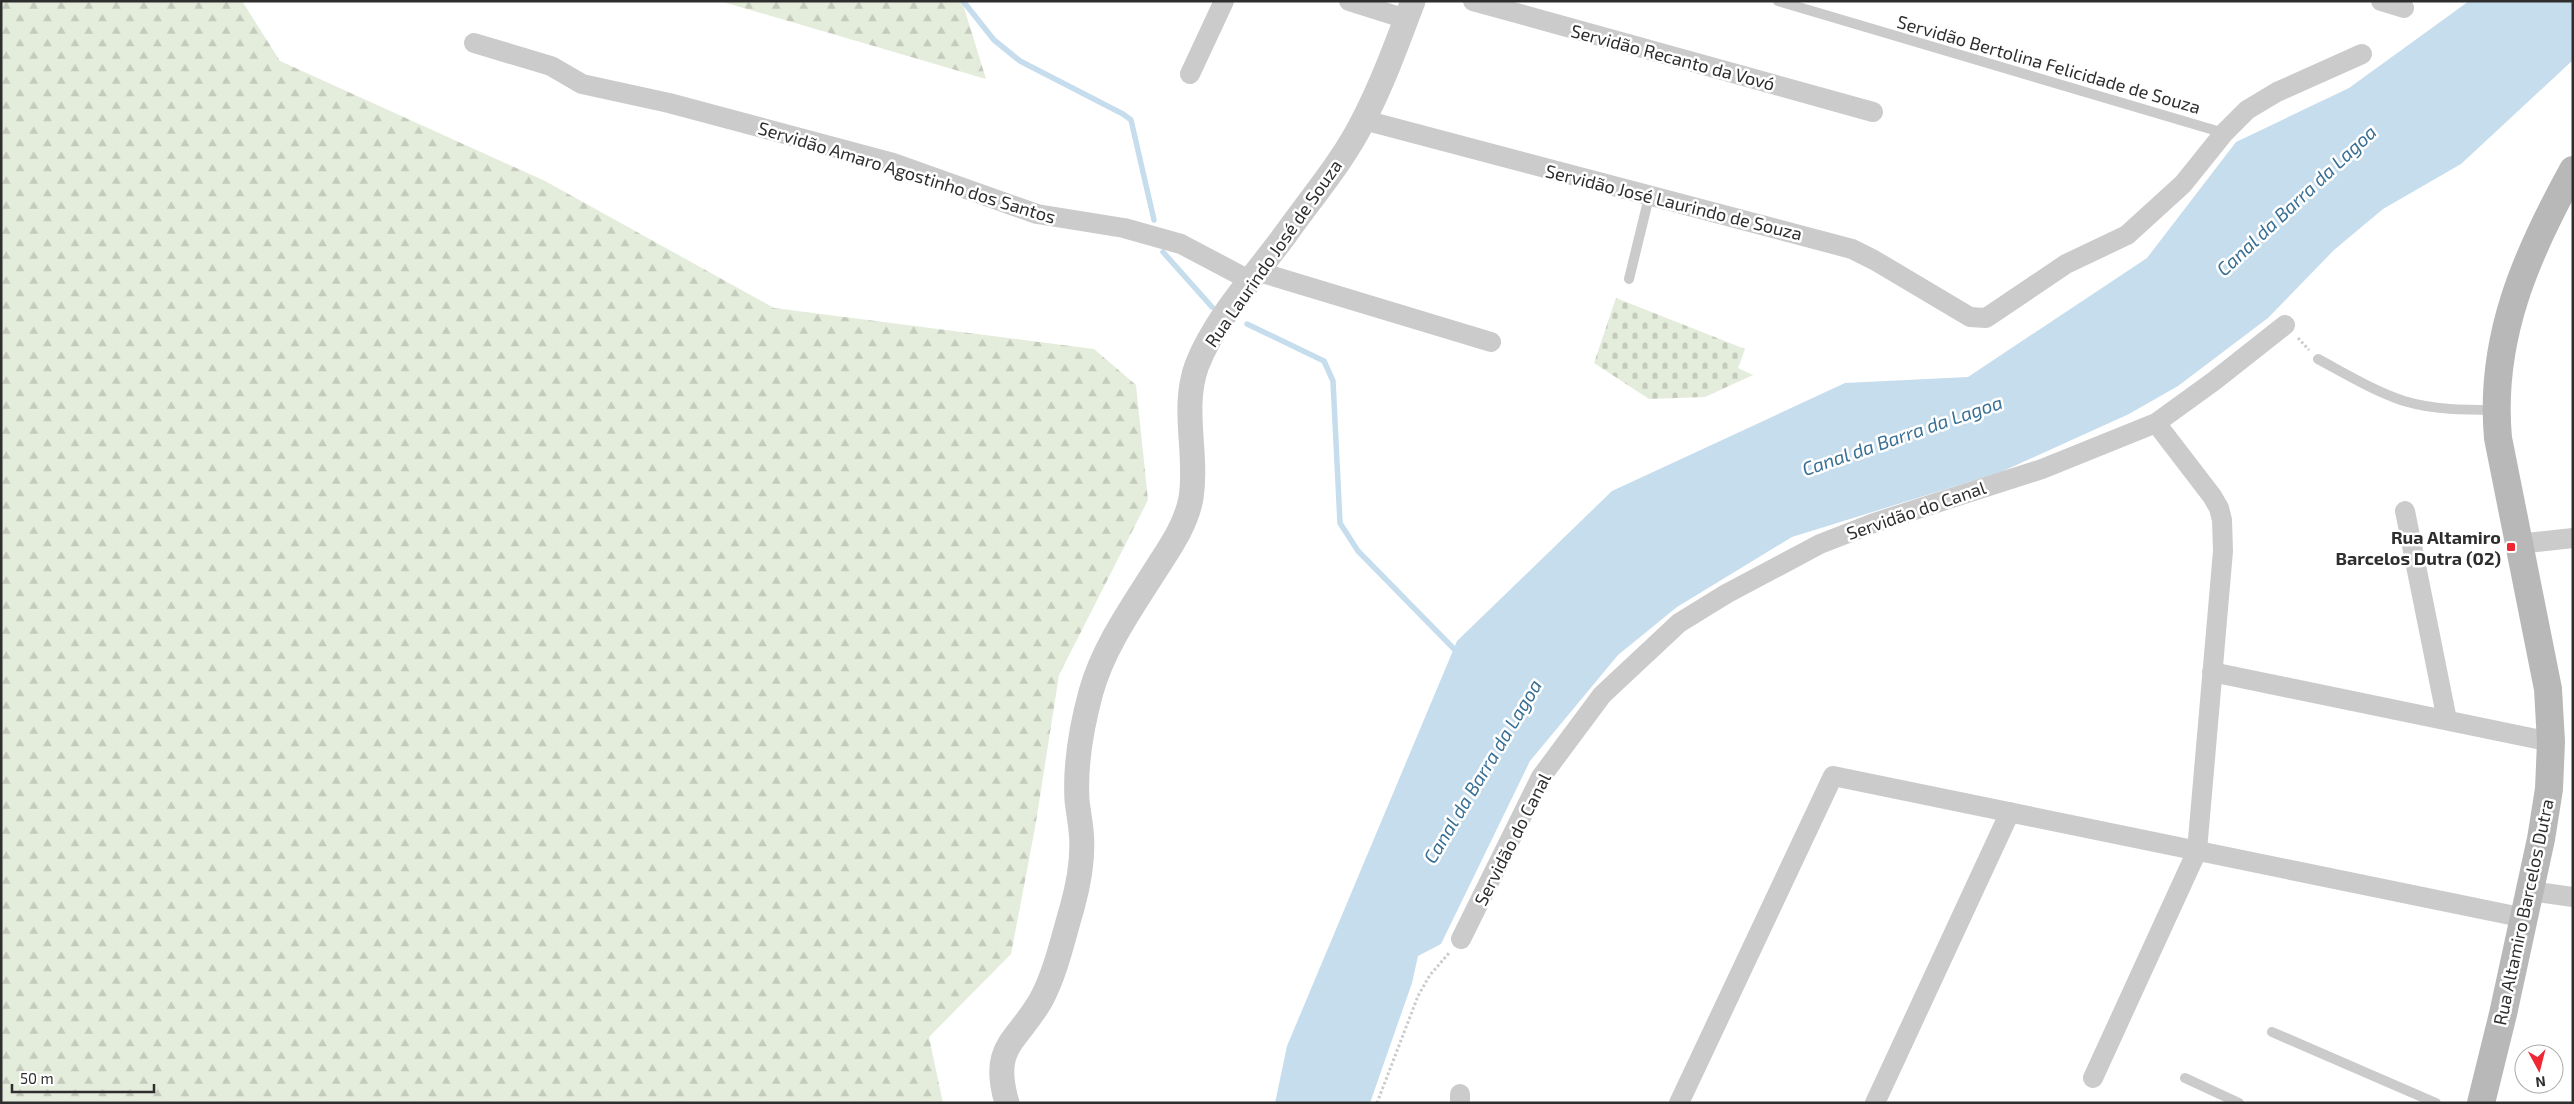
<svg xmlns="http://www.w3.org/2000/svg" width="2574" height="1104" font-family="'Exo 2',sans-serif">
<style>
.forest{fill:url(#forest-firs)}
.cemetery{fill:url(#cemetery-stones)}
.water{fill:#c6dded}
.lines{fill:none;stroke-linecap:round;stroke-linejoin:round}
.stream{stroke:#c6dded;stroke-width:5.5}
.path{stroke:#cbcbcb;stroke-width:3;stroke-dasharray:2.5 2.5;stroke-linecap:butt}
.service{stroke:#cbcbcb;stroke-width:10}
.minor{stroke:#cbcbcb;stroke-width:20}
.tertiary{stroke:#cbcbcb;stroke-width:25}
.secondary{stroke:#b8b8b8;stroke-width:28}
.poi-dot{fill:#ee2733;stroke:#fff;stroke-width:2}
.labels{text-anchor:middle;dominant-baseline:central;stroke-width:5;stroke-linejoin:round;paint-order:stroke}
.street-label{font-size:18px;fill:#2e2e2e;stroke:#fff}
.poi-label{font-size:18px;font-weight:bold;fill:#2e2e2e;stroke:#fff;text-anchor:end}
.water-label{font-size:19px;font-style:italic;fill:#386f94;stroke:#fff}
</style>
<defs>
<pattern id="forest-firs" width="22" height="20" patternUnits="userSpaceOnUse" patternTransform="scale(1.25)"><rect width="22" height="20" fill="#e4ecdb"/><path d="M5 1l3.5 6h-7zM16 11l3.5 6h-7z" fill="#c4cbbc"/></pattern>
<pattern id="cemetery-stones" width="16" height="16" patternUnits="userSpaceOnUse" patternTransform="scale(1.25)"><rect width="16" height="16" fill="#e4ecdb"/><path d="M2 7V4a2 2 0 0 1 4 0v3zM10 15v-3a2 2 0 0 1 4 0v3z" fill="#c4cbbc"/></pattern>
</defs>
<rect width="100%" height="100%" fill="#fff"/>
<path class="forest" d="M1,1h241l38,60 265,120 229,127 320,41 42,36 12,115 -89,175 -24,153 -24,126 -82,83 14,66h-942z
M720,1h242l24,78z"/>
<path class="cemetery" d="M1616,298l129,51 -7,19 15,7 -48,22 -56,2 -55,-36z"/>
<path class="water" d="M2469,1h104v59l-112,104 -78,45 -49,41 -66,68 -90,68 -49,28 -128,58 -209,65 -115,70 -59,48 -88,106 -89,183 -23,12 -6,27 -42,120h-95l12,-57 170,-405 155,-150 233,-108 123,-6 179,-119 89,-116 113,-54z"/>
<g class="lines">
<path class="stream" d="M963,1l31,39 26,21 103,53 8,6 23,100
M1163,252l49,55
M1247,324l77,37 9,20 7,142 18,28 100,102"/>
<path class="path" d="M2298,338l11,12
M1377,1103l41,-107 12,-21 19,-22"/>
<path class="service" d="M1778,1l446,132
M1629,279l20,-82
M2318,359c28,15 56,32 86,42 30,9 61,9 91,9
M2272,1032l164,71
M2185,1078l54,25"/>
<path class="minor" d="M1349,1l57,18
M1473,1l400,111
M2381,1l23,7
M474,43l77,23 31,18 87,19 224,60 144,51 87,14 57,16 70,37
M1190,74l34,-73
M1364,120l488,129 22,11 96,57 16,1 80,-54 61,-29 56,-51 41,-51 23,-23 30,-18 85,-38
M1259,272l232,70
M2405,511l42,209
M2518,544l55,-6
M2212,672l339,70
M2531,891l42,6
M1461,939l80,-162 61,-82 77,-72 47,-29 94,-50 54,-21 168,-54 114,-46 58,-42 71,-56
M2093,1078l104,-227 26,-300 -1,-31 -3,-12 -7,-12 -56,-73
M1460,1103v-9
M1679,1103l154,-327 692,142
M1875,1103l135,-291"/>
<path class="tertiary" d="M1007,1103c-17,-57 10,-61 34,-103 15,-28 22,-62 31,-92 7,-25 12,-52 9,-78 -1,-10 -3,-20 -4,-30 -2,-35 5,-75 14,-108 12,-43 39,-82 62,-118 15,-24 33,-48 38,-76 7,-44 -10,-90 6,-133 19,-48 58,-89 88,-130 27,-38 59,-75 79,-116 19,-37 34,-78 49,-118"/>
<path class="secondary" d="M2481,1103l22,-89 38,-175 8,-50 2,-47 -3,-53 -50,-251c-9,-99 28,-183 75,-268"/>
</g>
<rect class="poi-dot" x="2506" y="542" width="10" height="10" rx="2.5"/>
<g class="labels">
<g class="street-label">
<text transform="translate(1673 57) rotate(15)">Servidão Recanto da Vovó</text>
<text transform="translate(2049 64) rotate(16)">Servidão Bertolina Felicidade de Souza</text>
<text transform="translate(907 172) rotate(17)">Servidão Amaro Agostinho dos Santos</text>
<text transform="translate(1674 202) rotate(14)">Servidão José Laurindo de Souza</text>
<text transform="translate(1273 253) rotate(-55)">Rua Laurindo José de Souza</text>
<text transform="translate(1916 510) rotate(-19)">Servidão do Canal</text>
<text transform="translate(1512 839) rotate(-63)">Servidão do Canal</text>
<text transform="translate(2523 912) rotate(-78)">Rua Altamiro Barcelos Dutra</text>
</g>
<g class="poi-label">
<text x="2501" y="537">Rua Altamiro<tspan x="2501" dy="21">Barcelos Dutra (02)</tspan></text>
</g>
<g class="water-label">
<text transform="translate(2296 200) rotate(-43)">Canal da Barra da Lagoa</text>
<text transform="translate(1902 435) rotate(-19)">Canal da Barra da Lagoa</text>
<text transform="translate(1482 771) rotate(-59)">Canal da Barra da Lagoa</text>
</g>
</g>
<rect width="2574" height="1104" fill="none" stroke="#2e2e2e" stroke-width="5"/>
<g transform="translate(2539 1069) rotate(173)"><circle r="24" fill="#ffffff" stroke="#ababab"/>
<path d="M0-4L9 19L0 12L-9 19Z" fill="#ee2733"/>
<text y="-8" font-size="14" font-weight="bold" text-anchor="middle" fill="#2e2e2e">N</text>
</g>
<path d="M12 1084v8h142v-8" fill="none" stroke="#2e2e2e" stroke-width="2.5"/>
<text x="20" y="1084" font-size="15" fill="#2e2e2e" stroke="#ffffff" stroke-width="4" paint-order="stroke">50 m</text>
</svg>
